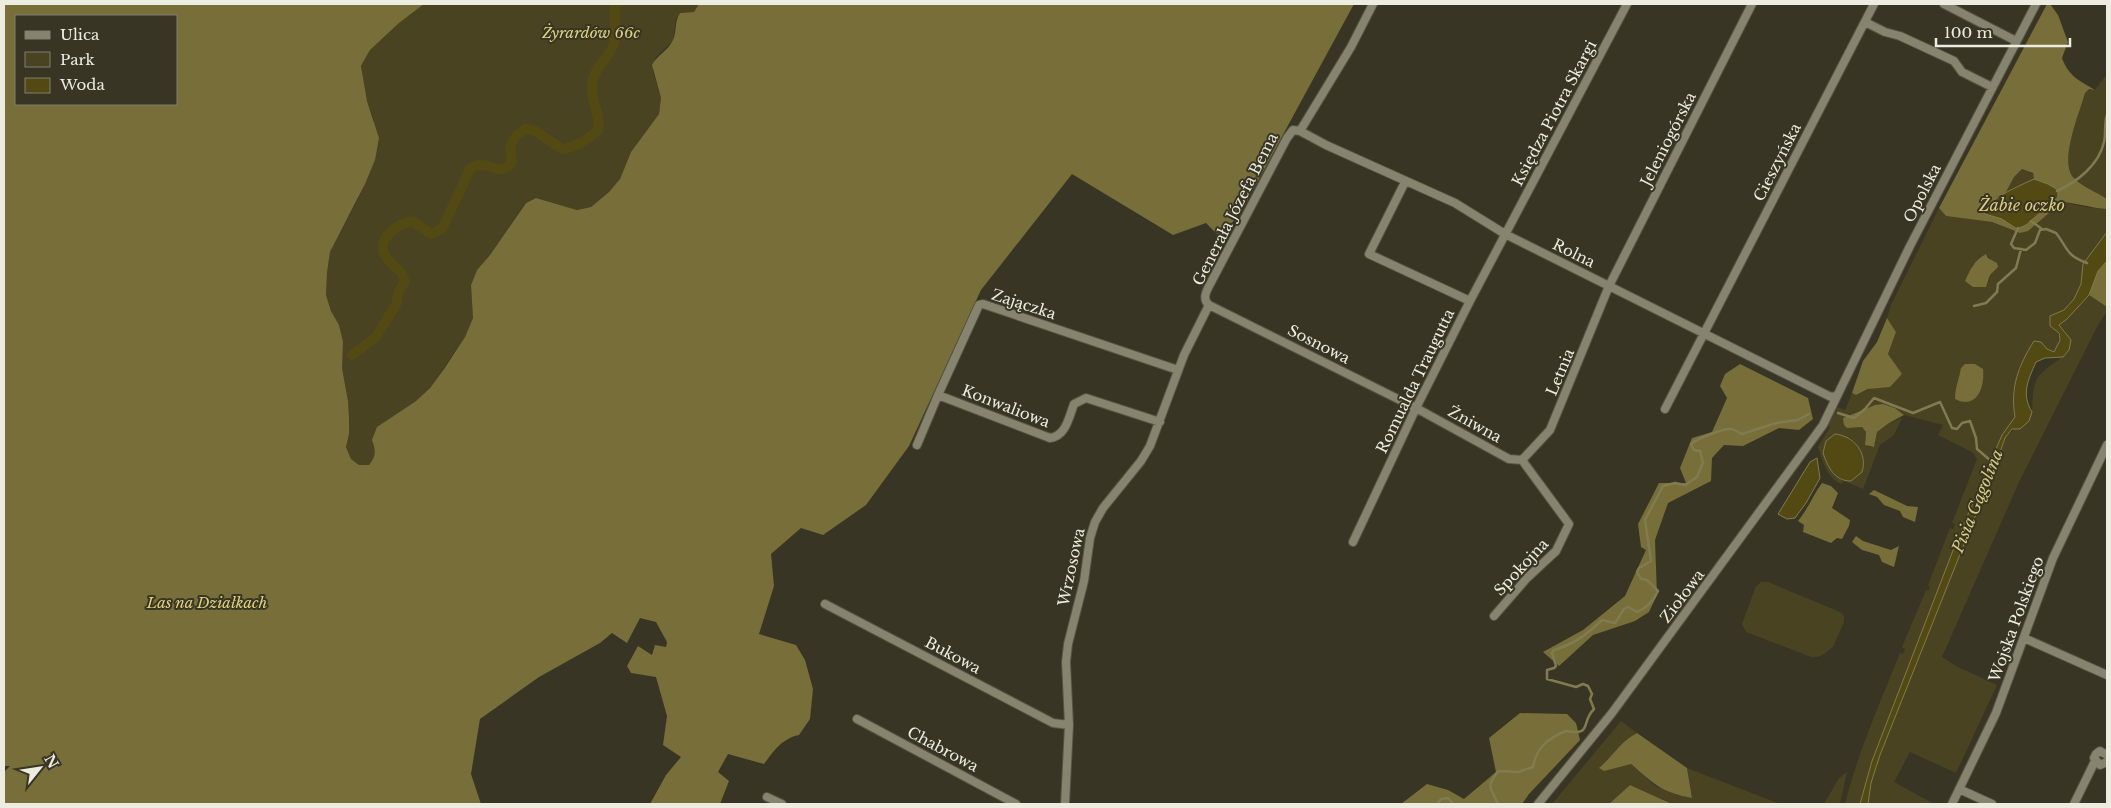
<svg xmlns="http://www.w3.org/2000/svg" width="2111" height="808" font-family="'Libre Baskerville',serif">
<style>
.green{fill:#494321;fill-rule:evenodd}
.forest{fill:#776e39;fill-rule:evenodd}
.water{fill:#534a13;stroke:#817b51}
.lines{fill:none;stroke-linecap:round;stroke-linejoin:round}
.stream{stroke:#817b51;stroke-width:2.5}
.canal{stroke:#534a13;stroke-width:10}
.street-casing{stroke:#555343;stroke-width:10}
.street{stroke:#86836f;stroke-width:8}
.labels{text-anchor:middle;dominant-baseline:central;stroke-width:4;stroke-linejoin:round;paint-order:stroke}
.park-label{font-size:15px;font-style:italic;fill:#dfd17f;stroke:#383524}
.street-label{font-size:15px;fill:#edece1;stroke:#383524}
.water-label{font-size:16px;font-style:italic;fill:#dacc7a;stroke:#383524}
</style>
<rect width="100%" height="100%" fill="#383524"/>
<path class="green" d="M424,4l276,1 -6,7 -14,1 -4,6 -3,22 -17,16 -3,15 8,26 -2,16 -28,38 -11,27 -11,13 -18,15 -14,3 -41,-12 -11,5 -35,52 -13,15 -6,15 2,33 -8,19 -35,51 -14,13 -30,20 -11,27 -1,11 -5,7 -10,-1 -8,-6 -5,-13 3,-13 -1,-32 -6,-33v-14l-3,-29 -8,-14 -5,-16 1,-22 3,-21 27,-51 18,-41 -1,-40 -7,-19 -6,-34 9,-17 29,-27z
M2107,74v125c-10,-7 -25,-12 -33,-21 -16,-15 6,-66 11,-86l4,-3 6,1z
M2022,169l11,5 1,5 -29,15 9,-17z
M2062,202l24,5 21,2v23l-24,32 -2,20 -7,15 -10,11 -14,6c7,14 13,22 4,36l-7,-3 -6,-7h-7l-15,25 -6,26 2,24 -13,18 -45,105 -85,221 -12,43h-15c13,-52 35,-101 55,-151l3,1 2,-5 -3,-2 24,-57 2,1 2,-4 -2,-2 22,-57 3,1 2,-5 -3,-1 25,-64 -5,-7 -34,-17 5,-10 -39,-10 -9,-7 -20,-3 -26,10 3,12h10l4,5 -1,8 4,7h5l3,-15 12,-9 13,-5 -8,17 -14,10 -17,44 -19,-8 -3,3c-15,-8 -18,-22 -23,-37l12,-20 -2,-2 10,-18 7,3 7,-17 4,2 46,-20 -14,-21 8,-22 -9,-14 4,-13 48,-97 7,8 46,6 21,9zM1986,254l12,13 -8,8 -1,7 -18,-15 9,-10zM1850,438l11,12 -18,31 -12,-11 -8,-17z
M2089,295l18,12v4l-9,14 -78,155 -78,177 14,9 41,19 -41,88 -46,-21 -16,30 40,22h-66l3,-21 9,-28 125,-317 27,-26c1,-9 0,-20 3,-28 4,-15 25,-22 34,-34l-3,-18 -7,-7 8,-6z
M1761,582h7l72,30 4,4v6l-11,25 -9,7 -6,3h-7l-65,-25 -4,-8 14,-38z
M1621,721l16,12c-16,8 -24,24 -37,35l31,-4 24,22 37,12 -5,-30 93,36h-108l-42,-19 -21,19h-57z
M1847,772l-7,32h-16l15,-26z"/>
<path class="forest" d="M4,4h420l-25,19 -29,27 -9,16 6,35 12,37 -4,22 -10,24 -35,68 -3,21 -1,22 5,16 8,14 4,17 -1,26 6,33 1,17v16l-3,13 5,12 8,6h10c7,-8 7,-15 3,-25l5,-13 39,-26 14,-13 14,-19 21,-32 8,-19 -2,-33 6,-15 13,-15 36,-52 10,-5 41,12 14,-3 18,-15 11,-13 11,-27 28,-38 2,-16 -9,-33c5,-10 16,-14 21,-25 4,-9 1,-18 7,-27l14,-1 5,-8h655l-113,208 -21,25 -14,-14 -33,12 -101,-61 -91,116 -72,156 -43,59 -43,30 -22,-7 -30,26 3,32 -15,48 37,11 9,15 8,29 -3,30 -11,16c-18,4 -25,16 -35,29l-36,-10 -10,18 11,9 -9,23h-70l16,-29 15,-18 -18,-12 4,-29 -11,-39 -25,-4 -4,-7 11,-20 14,9 3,-10 11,2 1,-5 -11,-20 -16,-4 -13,25 -15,-10 -12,10 -61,34 -59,42 -9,55 10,30h-477v-32l6,-6h-6zM176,16v88h-160v-88z
M2047,4h3l8,11 10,27 -6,16c7,19 17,22 33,32l-6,-1 -4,4c-5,19 -27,70 -11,85 8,9 23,14 33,21v10c-16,-1 -30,-6 -45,-7l-34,29 -8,2 -28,-11 -46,-6 -7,-8zM2022,169l11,4 1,6 6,2 18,16 -32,28 -9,4 -15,-10 -5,-22 8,-3 9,-17z
M1986,254l2,4 9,5 1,4 -8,8 -4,12h-13l-8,-6c5,-11 9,-21 21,-27z
M2107,261v46l-18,-12 9,-24z
M1887,318l9,14 -8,22 14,20 -12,13 -22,2 -12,6 -4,-2 11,-32 14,-19z
M1740,364l68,34 5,21 -14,11 -20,-2 -36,18 -19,-1 -12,13 -1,23 -43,22 -13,37 2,55 -8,17 -14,9 -42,14 -34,31 -16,-14 40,-22 42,-34 21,-46 -5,-3 -3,-23 21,-41h27l-6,-15 12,-30 20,-6 15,-34 -7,-12 5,-12z
M1965,364h10l8,5c2,18 -6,41 -28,30 0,-11 4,-20 6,-31z
M1883,404l12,4 9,7 -15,8 -12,9 -3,15 -9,-2 1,-13 -4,-5 -15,1 -3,-3 -1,-7 32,-13z
M1822,483l9,3 7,7 -6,15 18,12 -1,6 -7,13 -5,-1 -6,5 -28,-11 1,-7 -6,-4c10,-12 15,-26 24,-38z
M1874,490l33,16 11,1 -3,15 -12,-5 -3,-6 -16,-6 -7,-8 -8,-3z
M1856,536l7,5 28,9 8,-4 -5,21 -12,-5 -3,-7 -17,-5 -10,-8z
M1520,713l47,1 9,9 4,17 -51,54 -7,10h-121l26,-20 21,6 16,9 32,-27 -7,-34z
M1637,733l50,35 5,30c-31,-6 -38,-14 -61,-34l-27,7 -5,-3c13,-11 22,-27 38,-35z
M1630,785l42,19h-63z"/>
<path class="water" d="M2034,179l14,5 10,6v7l-32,28 -9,4 -15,-10 -17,-5 -1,-3c8,-14 35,-25 50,-32z
M2107,232v29l-9,10 -9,24 -22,24 -8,6 12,15 -2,10 -6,7 -18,1 -9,4c-8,18 -15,32 -4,50l-3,9 -9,8h-8l-7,9 -11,31 -114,286 -9,28 -3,21h-8l12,-43 85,-221 45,-105 13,-18c-5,-29 3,-51 19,-76l7,1 6,7 7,3 6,-12 -1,-7 -9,-7v-10l14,-6 10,-11 7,-15 2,-20z
M1835,434c19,2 33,19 27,38l-11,9c-17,0 -23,-14 -28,-28l3,-12z
M1817,458l3,20 -14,25 -11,15 -8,1 -9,-5 32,-52z"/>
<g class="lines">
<path class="stream" d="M2057,191c20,-9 42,-26 47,-49 2,-8 0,-19 3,-27
M2031,221l11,8
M2018,228l-7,16 3,4 12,2 9,-7 5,-13 6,-1 10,4c12,15 9,22 31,30
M1974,306l12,-3 11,-11 1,-8 18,-16 5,-19
M1838,413l16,5 11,-9 9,-11 39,15 27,-11 12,26 5,1 5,-6 8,-2 6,17 1,11 14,12
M1437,804l4,-5 7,-1 5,6
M1498,804c-7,-17 -13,-15 0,-33l20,1 15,-5c3,-19 15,-29 33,-36 27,5 14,-8 28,-22l-4,-10 2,-5 -4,-8 -5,-2 -7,3 -29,-8v-9l7,-2 2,-2 -4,-13 2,-3c18,-5 35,-17 48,-30l13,3 9,-14 4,-2 9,5c10,-4 17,-12 21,-21l-11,-11 -6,-1 -4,-7 2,-4 12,-7 -6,-41 18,-34 12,-3 10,2 12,-8 6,-14 -3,-12 -6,-1 -3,-6c6,-5 32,-16 40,-15 3,0 8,4 11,5l34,-11 22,-3 11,-6"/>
<path class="canal" d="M352,355l23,-17 21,-33 3,-14 6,-9c-2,-12 -12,-15 -19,-25 -12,-17 11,-33 26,-36l19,13 11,-5 28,-60c16,-13 31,12 42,-8l-2,-15 6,-10 9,-7 10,2 27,18c12,-1 27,-10 36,-19 3,-16 -8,-30 -6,-46 1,-15 18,-27 22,-41 4,-14 -2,-26 2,-39"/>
<defs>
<path id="street" d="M1944,4l72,37
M1865,22l20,10 15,4 54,25 8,11 30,15
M1300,131l51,-84 22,-43
M1405,182l-36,72 101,47
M938,395l112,43c16,-2 19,-21 24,-34l12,-6 74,24
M1665,409l209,-405
M917,445l21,-50 41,-90 4,-1 195,66
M1522,460l-13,-1 -93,-51 -207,-103c-6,-5 -4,-11 -1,-17l79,-150 6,-8 7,1 26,14 129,58 50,31 326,163 5,-1
M1522,460l28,-30 59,-144 143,-282
M1353,542l63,-134 54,-107 157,-297
M825,604l228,119 16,2
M1494,616l33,-38 29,-27 13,-27 -47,-64
M2024,638l83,37
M857,719l159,85
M2107,755l-7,-4 -4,3 -2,4 6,7 7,-3
M1959,789l33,15
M767,797l15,7
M1065,804l4,-79 -3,-63 2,-18 16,-63 6,-43 5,-16 8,-14 38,-47 9,-15 34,-91 25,-50
M1538,804l74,-91 211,-288 87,-179 126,-242
M1952,804l44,-91 57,-155 54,-113
M2074,804l21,-43"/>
</defs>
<use href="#street" class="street-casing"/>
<use href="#street" class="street"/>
</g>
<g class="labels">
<g class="park-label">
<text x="591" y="32">Żyrardów 66c</text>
<text x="207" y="602">Las na Działkach</text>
</g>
<g class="street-label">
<text transform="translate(1554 113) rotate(-62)">Księdza Piotra Skargi</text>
<text transform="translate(1668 139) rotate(-63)">Jeleniogórska</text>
<text transform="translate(1777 162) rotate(-63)">Cieszyńska</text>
<text transform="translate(1922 193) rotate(-63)">Opolska</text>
<text transform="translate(1235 209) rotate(-63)">Generała Józefa Bema</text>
<text transform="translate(1574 253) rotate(26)">Rolna</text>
<text transform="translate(1024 304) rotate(18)">Zajączka</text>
<text transform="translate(1319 344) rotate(27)">Sosnowa</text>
<text transform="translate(1560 372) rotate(-67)">Letnia</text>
<text transform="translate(1415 381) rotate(-64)">Romualda Traugutta</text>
<text transform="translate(1006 406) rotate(21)">Konwaliowa</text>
<text transform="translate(1475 424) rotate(29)">Żniwna</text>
<text transform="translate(1071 567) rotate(-78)">Wrzosowa</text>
<text transform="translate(1521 567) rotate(-47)">Spokojna</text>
<text transform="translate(1682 596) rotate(-53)">Ziołowa</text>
<text transform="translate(2016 619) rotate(-70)">Wojska Polskiego</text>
<text transform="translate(953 655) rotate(28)">Bukowa</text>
<text transform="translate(943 749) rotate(28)">Chabrowa</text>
</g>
<g class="water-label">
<text x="2022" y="205">Żabie oczko</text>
<text transform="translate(1977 501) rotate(-68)">Pisia Gągolina</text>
</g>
</g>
<rect width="2111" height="808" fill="none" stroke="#edece1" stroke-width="10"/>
<rect x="15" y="15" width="162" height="90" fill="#383524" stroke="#807e70"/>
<rect x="25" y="31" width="25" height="8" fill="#86836f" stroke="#807e70"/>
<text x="60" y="40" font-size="15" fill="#edece1">Ulica</text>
<rect x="25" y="52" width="25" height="15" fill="#494321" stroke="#807e70"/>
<text x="60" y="65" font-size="15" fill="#edece1">Park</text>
<rect x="25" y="78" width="25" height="15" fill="#534a13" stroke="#807e70"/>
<text x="60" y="90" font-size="15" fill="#edece1">Woda</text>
<g transform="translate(40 768) rotate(60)" stroke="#383524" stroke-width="4" paint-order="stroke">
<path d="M0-4L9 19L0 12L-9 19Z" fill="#edece1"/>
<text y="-8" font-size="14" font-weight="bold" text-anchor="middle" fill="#edece1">N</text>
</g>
<path d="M1936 38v8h134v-8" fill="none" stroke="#edece1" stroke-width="2.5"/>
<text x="1944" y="38" font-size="15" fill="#edece1" stroke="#383524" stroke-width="4" paint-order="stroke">100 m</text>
</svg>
